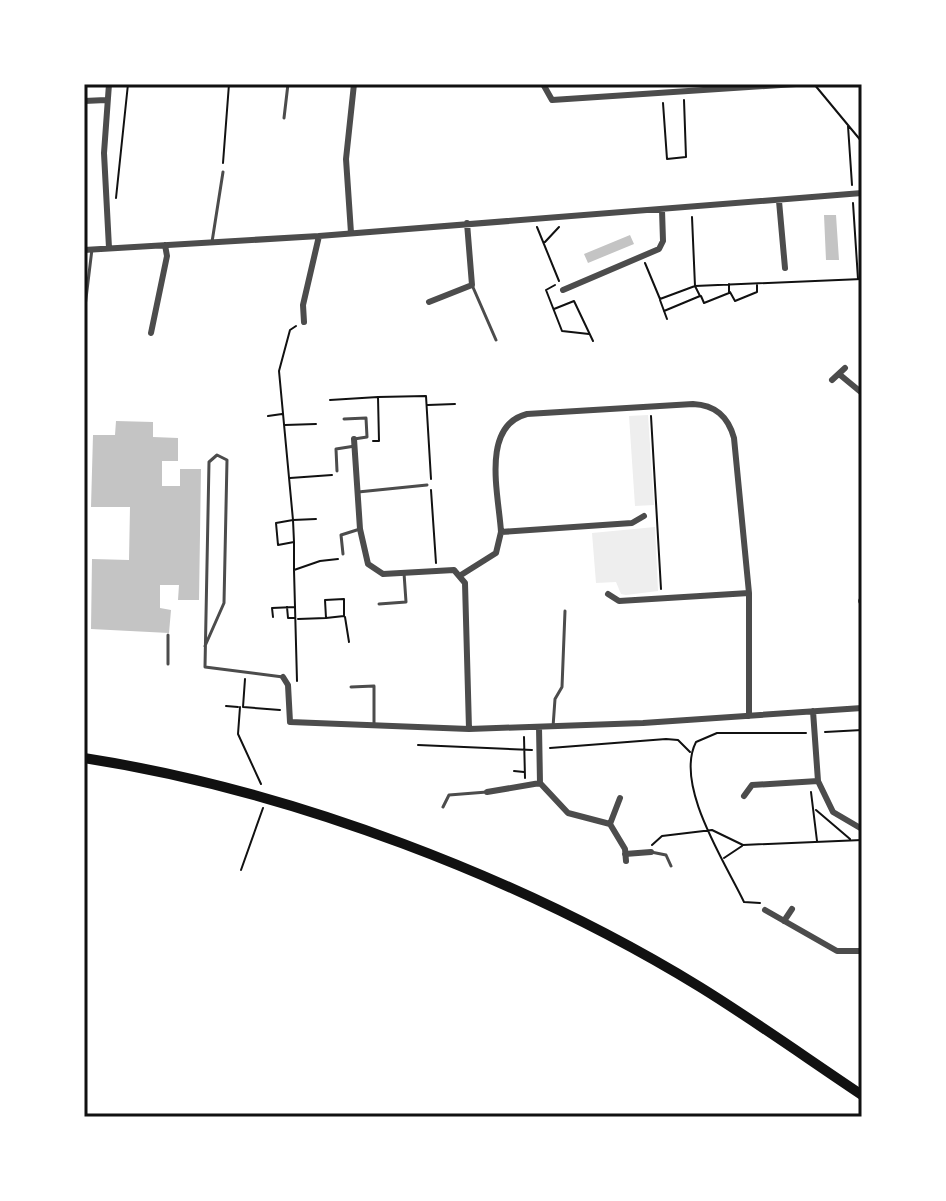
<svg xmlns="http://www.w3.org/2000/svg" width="946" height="1201" font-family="Cabin,sans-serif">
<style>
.green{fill:#eee}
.building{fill:#c4c4c4}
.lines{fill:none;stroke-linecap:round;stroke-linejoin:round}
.path{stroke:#111;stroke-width:2}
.service{stroke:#4c4c4c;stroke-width:3}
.minor{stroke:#4c4c4c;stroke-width:6}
.trunk{stroke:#111;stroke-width:10}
.neatline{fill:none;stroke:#111;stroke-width:3}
</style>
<rect width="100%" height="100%" fill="#fff"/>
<path class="green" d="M648,415l6,90 -19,1 -6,-90z
M655,527l3,64 -32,4 -5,-1 -5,-12 -20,1 -4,-50z"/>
<path class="building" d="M824,215h12l3,45h-13z
M630,235l4,9 -46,19 -4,-9z
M116,421l37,1v15l25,1v23h-16v25h18v-17h21l-2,131h-21l1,-15h-19v23l11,2 -2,23 -78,-4 1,-70 37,1 1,-53h-39l2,-72h22z"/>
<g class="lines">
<path class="path" d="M814,84l48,58
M663,103l4,56 19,-2 -2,-57
M848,126l4,59
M223,163l6,-79
M116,198l12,-114
M853,203l5,76
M537,227l22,54
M545,242l14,-15
M645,263l15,36 35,-13 167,-7
M555,285l-9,5 16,41 27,3
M730,292l5,9 22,-9v-7
M701,296l3,7 25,-10v-9
M660,300l7,19
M554,309l20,-8 19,40
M664,311l36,-15 -5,-10 -3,-69
M296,326l-6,4 -11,41 14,149 23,-1
M378,397l48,-1 5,83
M330,400l48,-3 1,44h-6
M428,405l27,-1
M268,416l14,-2
M651,416l10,173
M285,425l31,-1
M290,478l42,-3
M431,490l5,73
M293,520l1,22 -16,3 -2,-22z
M294,542v28l26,-9 18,-2
M294,570l3,111
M287,607l1,11h7
M273,617l-1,-9 23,-1
M345,617l4,25
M298,619l28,-1 -1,-18 19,-1v17l-18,2
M245,679l-2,28 37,3
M226,706l12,1
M240,707l-2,27 23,50
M825,732l37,-2
M524,737l1,41
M418,745l114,5
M550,748l116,-9 12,1 12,12
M514,771l10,1
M811,792l6,49
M816,810l34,29
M652,845l10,-9 50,-6 31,15 119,-5
M724,858l18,-12
M241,870l22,-62
M760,903l-16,-1c-19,-40 -70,-117 -48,-160l21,-9h89"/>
<path class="service" d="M284,118l4,-34
M212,242l11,-70
M472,285l24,55
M84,315l8,-66
M344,419l22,-1 1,19 -13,2
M337,471l-1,-22 19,-3
M358,492l69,-7
M343,554l-2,-19 19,-6
M379,604l27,-2 -2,-29
M205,646l19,-43 3,-143 -10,-5 -8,7 -4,205 78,10
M168,664v-29
M351,687l23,-1v39
M553,727l2,-28 7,-12 3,-76
M443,807l6,-12 38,-3
M651,852l15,3 5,11"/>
<path class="minor" d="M109,84l-5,69 5,95
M543,84l9,16 244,-16
M84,101l22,-1
M779,201l6,67
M351,233l-5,-74 8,-75
M84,250l235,-14 543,-43
M563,290l96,-41 4,-8 -1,-31
M429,302l43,-17 -5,-62
M304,322l-1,-17 16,-69
M151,333l16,-77 -2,-11
M839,374l23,19
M832,380l13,-12
M354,439l6,90 8,35 15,10 71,-4 11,13 4,146
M644,516l-12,7 -131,9c-2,-36 -21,-106 26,-118l166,-10c22,1 35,12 41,34l15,155v123
M461,575l35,-22 5,-21
M608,594l11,7 130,-8
M861,601h1
M283,677l5,8 2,37 179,7 174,-6 219,-15
M813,711l5,70 15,31 29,17
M539,727l1,56 28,30 42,11 15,25 1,12
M487,792l53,-9
M744,796l8,-11 66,-4
M610,824l10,-26
M625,854l26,-2
M765,910l72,41h25
M784,921l8,-12"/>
<path class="trunk" d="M84,758c207,32 438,120 616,229 55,34 108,72 162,108"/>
</g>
<rect width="946" height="1201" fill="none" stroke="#ffffff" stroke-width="172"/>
<rect x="86" y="86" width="774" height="1029" class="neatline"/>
</svg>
